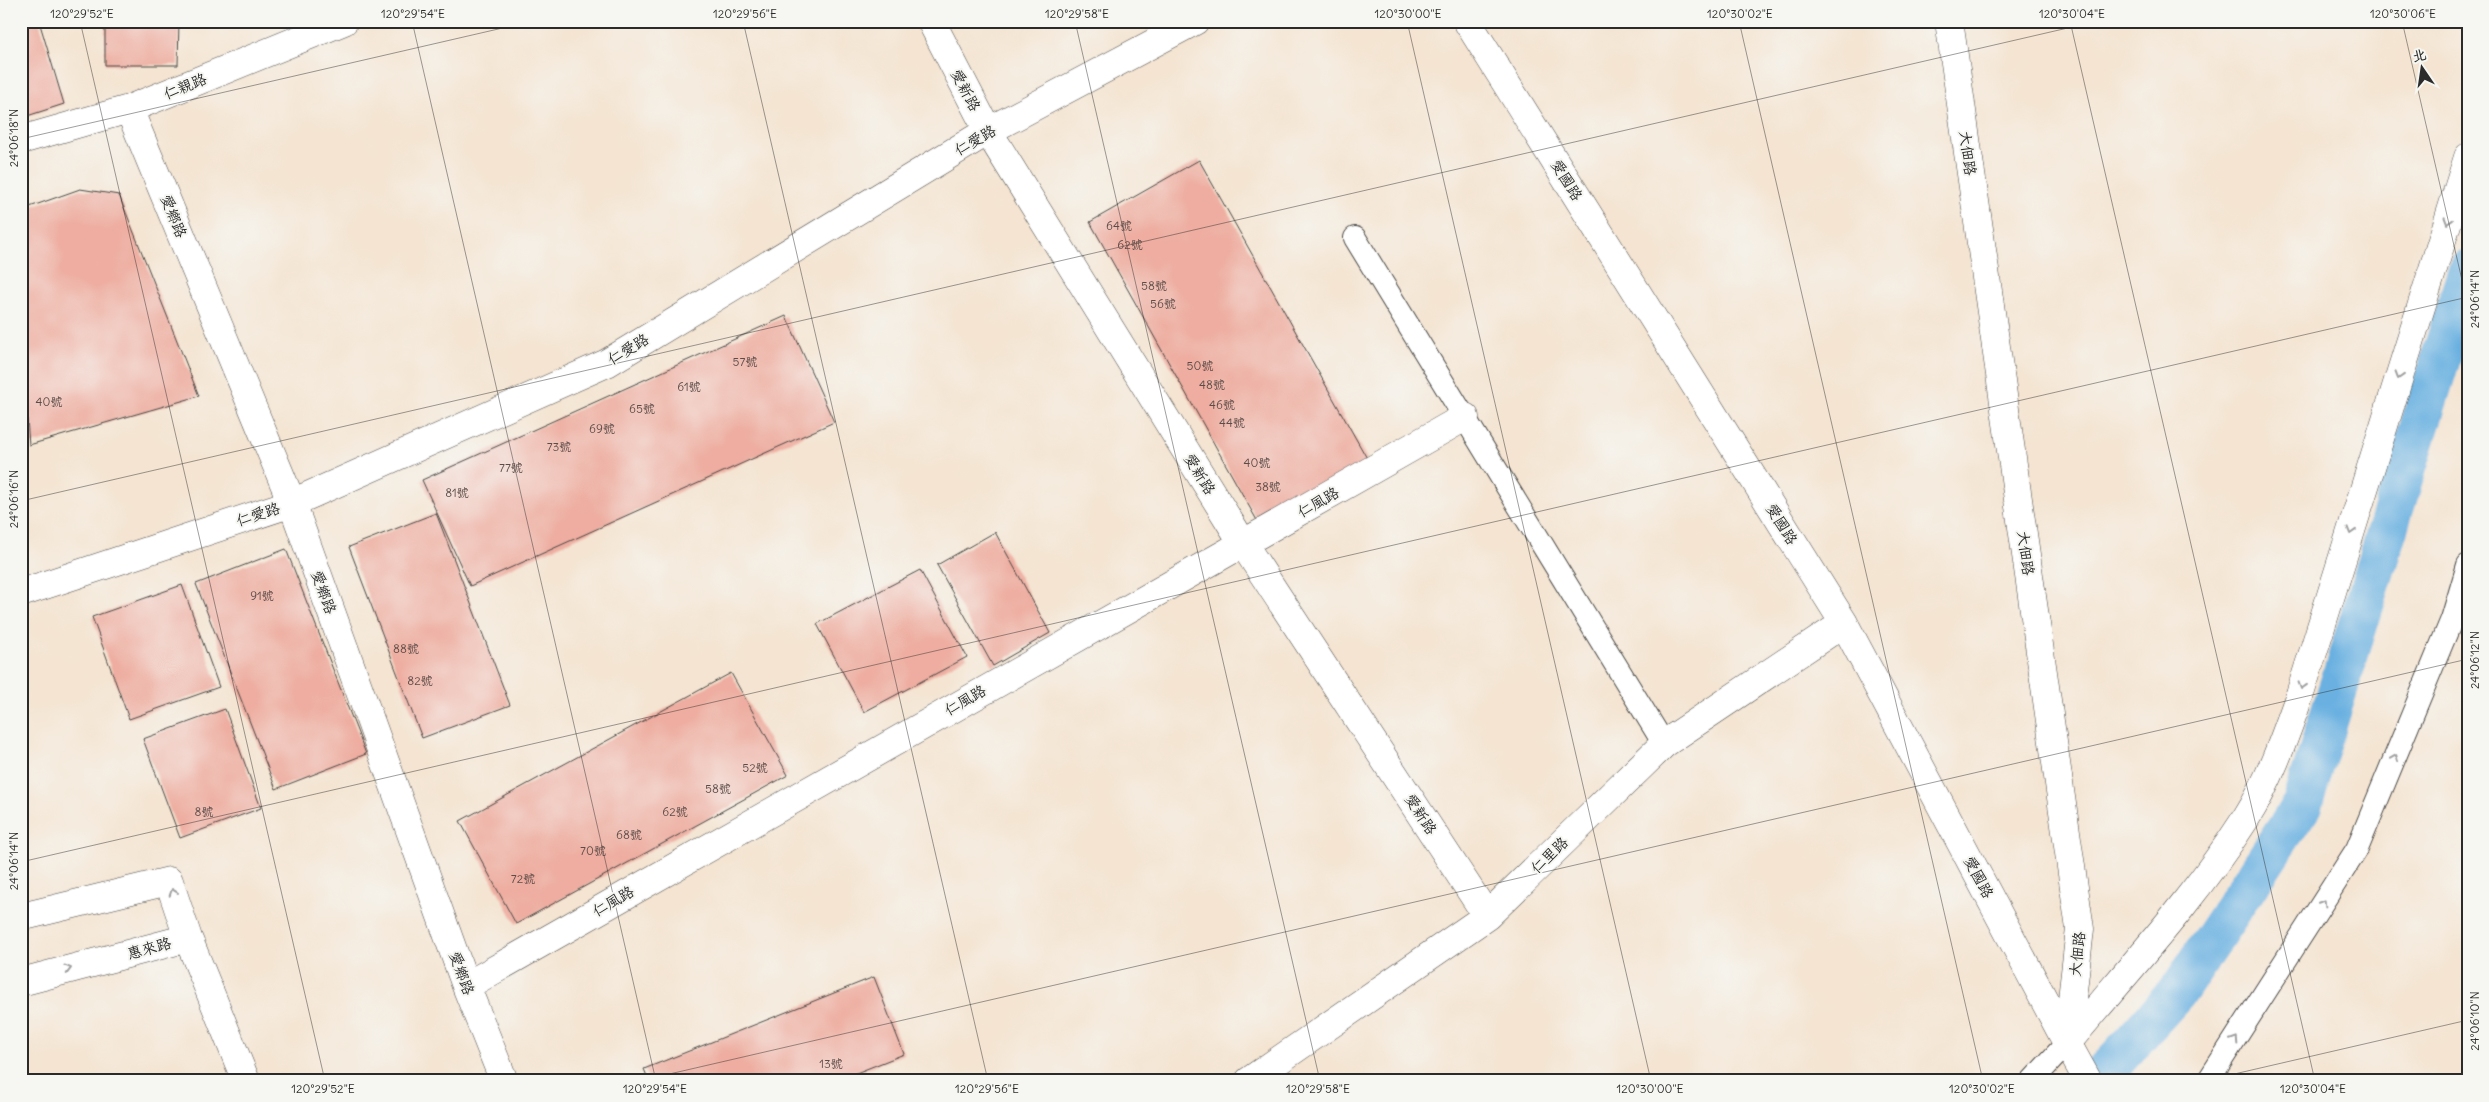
<svg xmlns="http://www.w3.org/2000/svg" width="2489" height="1102" font-family="Delius,'LXGW WenKai TC',sans-serif">
<style>
.lines{fill:none;stroke-linecap:round;stroke-linejoin:round}
.canal{stroke:#6bb1e1;stroke-width:40}
.building{fill:#eeada0}
.service-casing{stroke:#494744;stroke-width:24}
.minor-casing{stroke:#494744;stroke-width:29}
.tertiary-casing{stroke:#494744;stroke-width:29}
.service{stroke:#fff;stroke-width:22}
.minor{stroke:#fff;stroke-width:28}
.tertiary{stroke:#fff;stroke-width:28}
.oneway{stroke:#a0a0a0}
.ticks{fill:none;stroke:#2b2b2b;stroke-width:1;stroke-opacity:0.45}
.labels{text-anchor:middle;dominant-baseline:central;stroke-width:4;stroke-linejoin:round;paint-order:stroke}
.number-label{font-size:12px;fill:#5c4c48}
.street-label{font-size:15px;fill:#2b2b2b;stroke:#f6f6f2}
.neatline{fill:none;stroke:#2b2b2b;stroke-width:2}
.ticks-label{font-size:12px;text-anchor:middle;fill:#2b2b2b}
</style>
<rect width="100%" height="100%" fill="#f6f6f2"/>
<filter id="ink" filterUnits="userSpaceOnUse"><feTurbulence type="fractalNoise" baseFrequency=".02" numOctaves="2"/><feDisplacementMap in="SourceGraphic" scale="10" xChannelSelector="R" yChannelSelector="G"/><feConvolveMatrix kernelMatrix="1 2 1 2 8 2 1 2 1" color-interpolation-filters="sRGB"/></filter>
<filter id="wash" filterUnits="userSpaceOnUse"><feTurbulence type="fractalNoise" baseFrequency=".0096" numOctaves="4" result="noise"/><feDisplacementMap in="SourceGraphic" scale="20" xChannelSelector="R" yChannelSelector="G"/><feGaussianBlur stdDeviation="1.12" result="paint"/><feColorMatrix in="noise" values="0 0 0 0 0 0 0 0 0 0 0 0 0 0 0 0 0 1.4 0 .05"/><feComposite in="paint" operator="in"/></filter>
<g filter="url(#wash)">
<rect width="100%" height="100%" fill="#f4e4d1"/>
<g class="lines">
<path class="canal" d="M2097,1081l82,-91 123,-185 166,-535"/>
</g>
<g id="blocks">
<path class="building" d="M21,21h18l25,83 -43,14z
M105,21h74l-1,44h-73z
M1199,160l170,302 -110,62 -169,-302z
M80,189l39,6 80,201 -170,49 -8,-104v-125l3,-7z
M786,316l48,106 -364,164 -48,-106z
M436,513l74,192 -88,33 -73,-191z
M995,532l55,101 -57,33 -56,-101z
M286,549l80,205 -90,35 -80,-205z
M920,570l47,87 -103,55 -47,-88z
M182,585l37,102 -90,32 -37,-102z
M731,673l57,102 -272,149 -56,-103z
M225,709l36,99 -81,30 -37,-99z
M874,977l30,77 -68,27h-187l-5,-12z"/>
</g>
</g>
<g filter="url(#ink)">
<use href="#blocks" fill-opacity="0" stroke="#494744" stroke-width="1"/>
<g class="lines">
<defs>
<path id="service" d="M1355,238l309,506
M2032,1081l35,-38
M2208,1081l149,-232 95,-230 16,-54"/>
<path id="minor" d="M931,21l57,110 256,414 243,371
M1467,21l377,602 223,420c61,-73 127,-144 179,-225 24,-38 39,-82 54,-124l168,-537
M129,109l163,394 174,483 38,95
M21,140l108,-31 215,-88
M21,593l271,-90 315,-140 381,-232 207,-110
M21,917l148,-36 19,57 58,143
M21,982l167,-44
M466,986l999,-569
M1249,1081l238,-165 177,-172 180,-121"/>
<path id="tertiary" d="M1949,21l131,908 -13,114 21,38"/>
</defs>
<use href="#service" class="service-casing"/>
<use href="#minor" class="minor-casing"/>
<use href="#tertiary" class="tertiary-casing"/>
<use href="#service" class="service"/>
<use href="#minor" class="minor"/>
<use href="#tertiary" class="tertiary"/>
</g>
<defs><path id="oneway-chevron" d="M-2-3.5L2.5 0L-2 3.5" fill="none" stroke-width="1.6" stroke-linecap="round" stroke-linejoin="round" transform="scale(1.25)"/></defs>
<g class="oneway">
<use href="#oneway-chevron" transform="translate(2448 221) rotate(107)"/>
<use href="#oneway-chevron" transform="translate(2399 376) rotate(107)"/>
<use href="#oneway-chevron" transform="translate(2351 531) rotate(107)"/>
<use href="#oneway-chevron" transform="translate(2302 686) rotate(107)"/>
<use href="#oneway-chevron" transform="translate(2395 758) rotate(-68)"/>
<use href="#oneway-chevron" transform="translate(173 892) rotate(-109)"/>
<use href="#oneway-chevron" transform="translate(2323 903) rotate(-58)"/>
<use href="#oneway-chevron" transform="translate(68 969) rotate(-15)"/>
<use href="#oneway-chevron" transform="translate(2235 1040) rotate(-57)"/>
</g>
</g>
<path class="ticks" d="M80,21l245,1060M412,21l244,1060M743,21l245,1060M1075,21l245,1060M1407,21l244,1060M1739,21l244,1060M2070,21l245,1060M2402,21l66,285M21,139l512,-118M21,501l2077,-480M21,862l2447,-565M639,1081l1829,-422M2204,1081l264,-61"/>
<g class="labels">
<g class="number-label">
<text x="1119" y="225">64號</text>
<text x="1130" y="244">62號</text>
<text x="1154" y="285">58號</text>
<text x="1163" y="303">56號</text>
<text x="745" y="361">57號</text>
<text x="1200" y="365">50號</text>
<text x="1212" y="384">48號</text>
<text x="689" y="386">61號</text>
<text x="49" y="401">40號</text>
<text x="1222" y="404">46號</text>
<text x="642" y="408">65號</text>
<text x="1232" y="422">44號</text>
<text x="602" y="428">69號</text>
<text x="559" y="446">73號</text>
<text x="1257" y="462">40號</text>
<text x="511" y="467">77號</text>
<text x="1268" y="486">38號</text>
<text x="457" y="492">81號</text>
<text x="262" y="595">91號</text>
<text x="406" y="648">88號</text>
<text x="420" y="680">82號</text>
<text x="755" y="767">52號</text>
<text x="718" y="788">58號</text>
<text x="204" y="811">8號</text>
<text x="675" y="811">62號</text>
<text x="629" y="834">68號</text>
<text x="593" y="850">70號</text>
<text x="523" y="878">72號</text>
<text x="831" y="1063">13號</text>
</g>
<g class="street-label">
<text transform="translate(185 86) rotate(-22)">仁親路</text>
<text transform="translate(966 90) rotate(62)">愛新路</text>
<text transform="translate(975 140) rotate(-30)">仁愛路</text>
<text transform="translate(1968 153) rotate(82)">大佃路</text>
<text transform="translate(1567 180) rotate(58)">愛國路</text>
<text transform="translate(174 216) rotate(68)">愛鄉路</text>
<text transform="translate(628 349) rotate(-31)">仁愛路</text>
<text transform="translate(1200 474) rotate(58)">愛新路</text>
<text transform="translate(1318 502) rotate(-30)">仁風路</text>
<text transform="translate(258 514) rotate(-18)">仁愛路</text>
<text transform="translate(1782 524) rotate(58)">愛國路</text>
<text transform="translate(2026 553) rotate(82)">大佃路</text>
<text transform="translate(324 592) rotate(70)">愛鄉路</text>
<text transform="translate(965 700) rotate(-30)">仁風路</text>
<text transform="translate(1421 814) rotate(57)">愛新路</text>
<text transform="translate(1549 855) rotate(-44)">仁里路</text>
<text transform="translate(1979 877) rotate(62)">愛國路</text>
<text transform="translate(613 901) rotate(-30)">仁風路</text>
<text transform="translate(149 948) rotate(-15)">惠來路</text>
<text transform="translate(2077 954) rotate(-84)">大佃路</text>
<text transform="translate(462 973) rotate(70)">愛鄉路</text>
</g>
</g>
<rect width="2489" height="1102" fill="none" stroke="#f6f6f2" stroke-width="55"/>
<g transform="translate(2422 68) rotate(347)" stroke="#f6f6f2" stroke-width="4" paint-order="stroke">
<path d="M0-4L9 19L0 12L-9 19Z" fill="#2b2b2b"/>
<text y="-8" font-size="14" font-weight="bold" text-anchor="middle" fill="#2b2b2b">北</text>
</g>
<rect x="28" y="28" width="2434" height="1046" class="neatline"/>
<g class="ticks-label">
<text x="82" y="18">120°29'52"E</text>
<text x="413" y="18">120°29'54"E</text>
<text x="745" y="18">120°29'56"E</text>
<text x="1077" y="18">120°29'58"E</text>
<text x="1408" y="18">120°30'00"E</text>
<text x="1740" y="18">120°30'02"E</text>
<text x="2072" y="18">120°30'04"E</text>
<text x="2403" y="18">120°30'06"E</text>
<text transform="translate(14 138) rotate(-90)" y="4">24°06'18"N</text>
<text transform="translate(2475 299) rotate(-90)" y="4">24°06'14"N</text>
<text transform="translate(14 499) rotate(-90)" y="4">24°06'16"N</text>
<text transform="translate(2475 660) rotate(-90)" y="4">24°06'12"N</text>
<text transform="translate(14 861) rotate(-90)" y="4">24°06'14"N</text>
<text transform="translate(2475 1021) rotate(-90)" y="4">24°06'10"N</text>
<text x="323" y="1093">120°29'52"E</text>
<text x="655" y="1093">120°29'54"E</text>
<text x="987" y="1093">120°29'56"E</text>
<text x="1318" y="1093">120°29'58"E</text>
<text x="1650" y="1093">120°30'00"E</text>
<text x="1982" y="1093">120°30'02"E</text>
<text x="2313" y="1093">120°30'04"E</text>
</g>
</svg>
